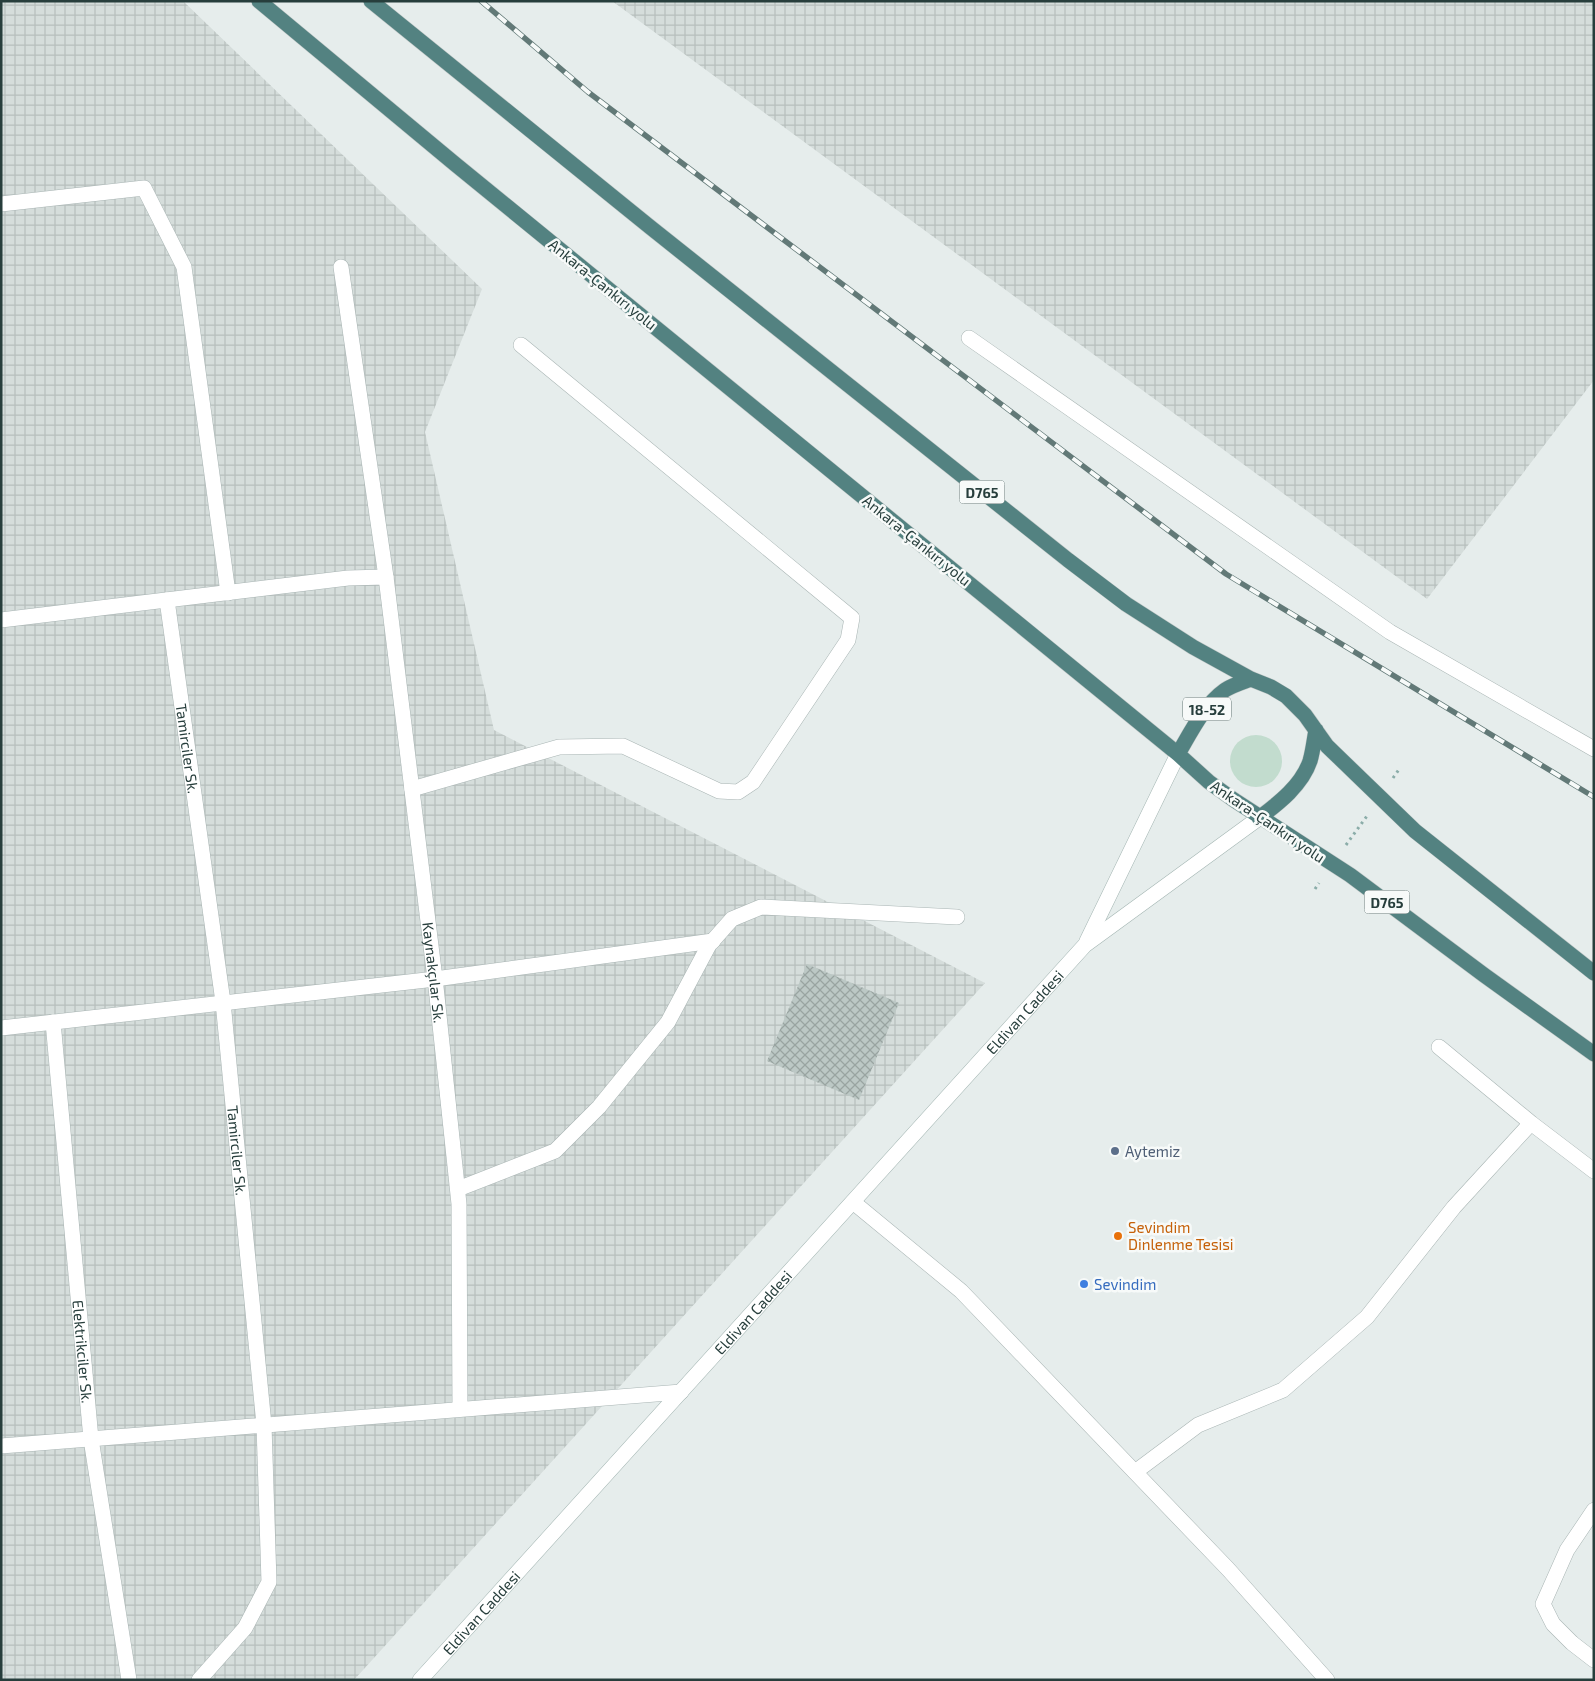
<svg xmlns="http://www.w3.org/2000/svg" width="1595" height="1681" font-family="'Exo 2',sans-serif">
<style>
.industrial{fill:url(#industrial-grid)}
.grass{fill:#c2dcce}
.building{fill:url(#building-cross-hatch)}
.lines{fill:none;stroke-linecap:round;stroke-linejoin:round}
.service-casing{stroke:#a9b5b4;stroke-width:16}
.minor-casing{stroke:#a9b5b4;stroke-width:16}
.secondary-casing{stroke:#a3b5b2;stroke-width:16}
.trunk-casing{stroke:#c3c9c8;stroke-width:16}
.path{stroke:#8bada9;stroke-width:3;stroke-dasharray:2.5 4;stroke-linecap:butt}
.service{stroke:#fff;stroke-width:15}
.minor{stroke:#fff;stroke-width:15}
.secondary{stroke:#fff;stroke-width:15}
.trunk{stroke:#538281;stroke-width:15}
.rail-casing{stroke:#627977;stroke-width:5.5}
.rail{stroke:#f7faf9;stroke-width:4;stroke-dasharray:11;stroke-linecap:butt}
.service-dot{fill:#5c6f8a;stroke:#f7faf9;stroke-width:2}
.food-dot{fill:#e8710a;stroke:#f7faf9;stroke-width:2}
.shop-dot{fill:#3f7fe0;stroke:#f7faf9;stroke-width:2}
.labels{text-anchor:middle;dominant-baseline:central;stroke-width:5;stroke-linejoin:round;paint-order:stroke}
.shield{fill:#f7faf9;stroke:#657675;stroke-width:1}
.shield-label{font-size:14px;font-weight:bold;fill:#273e3c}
.street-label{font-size:15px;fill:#273e3c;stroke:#f7faf9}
.service-label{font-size:15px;fill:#4e5e75;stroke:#f7faf9;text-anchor:start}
.food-label{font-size:15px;fill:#c56008;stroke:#f7faf9;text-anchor:start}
.shop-label{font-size:15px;fill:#366cbe;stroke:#f7faf9;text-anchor:start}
</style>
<defs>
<pattern id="industrial-grid" width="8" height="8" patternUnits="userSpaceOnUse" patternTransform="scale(1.25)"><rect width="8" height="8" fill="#d5dddb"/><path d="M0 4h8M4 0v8" fill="none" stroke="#b7bfbd"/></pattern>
<pattern id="building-cross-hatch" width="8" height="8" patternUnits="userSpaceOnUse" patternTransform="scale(1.25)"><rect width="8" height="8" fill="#bcc8c5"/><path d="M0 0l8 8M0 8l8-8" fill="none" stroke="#99a4a1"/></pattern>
</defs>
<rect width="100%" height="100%" fill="#e6edec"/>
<path class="industrial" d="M1,1h182l299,288 -57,143 69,298 491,253 -631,697h-353z
M612,1h982v379l-167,219z"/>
<path class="grass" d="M1230 761a26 26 0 1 1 52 0a26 26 0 1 1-52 0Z"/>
<path class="building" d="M807,964l92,39 -40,97 -92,-39z"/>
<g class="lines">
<defs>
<path id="service" d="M341,267l45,310
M412,789l147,-42 64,-1 96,45 19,1 15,-10 95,-142 4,-22 -331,-273
M1439,1047l92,76
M1135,1472l63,-47 85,-35 84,-73 87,-110 77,-84 63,48
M1594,1510l-27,40 -24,54 10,20 19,19 22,17"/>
<g id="minor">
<path d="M1,204l143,-16 40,79 44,326"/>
<path d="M969,338l421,294 204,117"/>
<path id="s1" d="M167,600l56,402 41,423 5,157 -24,46 -46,52"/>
<path id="s2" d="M1,620l347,-42 38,-1 50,410 23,217 1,205"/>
<path id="s3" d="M53,1022l38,417 38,241"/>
<path d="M1,1028l434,-49 278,-38"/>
<path d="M458,1189l97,-38 44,-44 69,-85 41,-77 23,-26 29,-12 196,10"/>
<path d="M853,1202l108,89 267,278 99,111"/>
<path d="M1,1446l680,-54"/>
</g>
<g id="secondary">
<path d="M1087,941l91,-187"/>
<path id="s4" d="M420,1680l665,-735 174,-127"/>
</g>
<path id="trunk" d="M259,1l196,163 723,590 31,28 25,18 116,75 134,100 110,79
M371,1l279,226 418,333 58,44 67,43 58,32 20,8 15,9 19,19 22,31 88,85 179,142
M1178,754c13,-22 26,-49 47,-64 8,-5 18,-8 26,-11
M1259,818c20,-15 43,-33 51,-57 3,-10 4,-21 6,-31"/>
</defs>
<use href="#service" class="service-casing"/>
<use href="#minor" class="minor-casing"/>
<use href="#secondary" class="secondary-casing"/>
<use href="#trunk" class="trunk-casing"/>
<path class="path" d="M1393,778l7,-10
M1346,845l21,-29
M1315,889l4,-6"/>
<use href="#service" class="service"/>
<use href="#minor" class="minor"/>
<use href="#secondary" class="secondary"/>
<use href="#trunk" class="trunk"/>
<defs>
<path id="rail" d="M481,1l107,91 638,482 368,223"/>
</defs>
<use href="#rail" class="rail-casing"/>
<use href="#rail" class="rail"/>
</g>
<circle class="service-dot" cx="1115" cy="1151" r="5"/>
<circle class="food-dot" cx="1118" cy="1236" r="5"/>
<circle class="shop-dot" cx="1084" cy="1284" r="5"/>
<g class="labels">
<g class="shield">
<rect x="959.5" y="480.5" width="45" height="23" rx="4"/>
<rect x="1183" y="697.5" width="48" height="23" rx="4"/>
<rect x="1364.5" y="890.5" width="45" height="23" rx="4"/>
</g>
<g class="shield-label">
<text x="982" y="492">D765</text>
<text x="1207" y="709">18-52</text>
<text x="1387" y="902">D765</text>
</g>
<g class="street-label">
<text transform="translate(603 284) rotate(39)">Ankara-Çankırı yolu</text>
<text transform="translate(917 540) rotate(39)">Ankara-Çankırı yolu</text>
<text stroke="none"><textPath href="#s1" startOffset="150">Tamirciler Sk.</textPath></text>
<text transform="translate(1268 821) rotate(34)">Ankara-Çankırı yolu</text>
<text stroke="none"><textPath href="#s2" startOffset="786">Kaynakçılar Sk.</textPath></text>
<text stroke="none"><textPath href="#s4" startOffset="901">Eldivan Caddesi</textPath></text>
<text stroke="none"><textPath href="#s1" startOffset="555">Tamirciler Sk.</textPath></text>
<text stroke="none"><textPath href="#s4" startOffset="496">Eldivan Caddesi</textPath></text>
<text stroke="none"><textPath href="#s3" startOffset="331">Elektrikciler Sk.</textPath></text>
<text stroke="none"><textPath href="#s4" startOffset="91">Eldivan Caddesi</textPath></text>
</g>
<g class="service-label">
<text x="1125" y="1151">Aytemiz</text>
</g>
<g class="food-label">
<text x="1128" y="1227">Sevindim<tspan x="1128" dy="17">Dinlenme Tesisi</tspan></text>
</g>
<g class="shop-label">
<text x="1094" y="1284">Sevindim</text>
</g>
</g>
<rect width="1595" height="1681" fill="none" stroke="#273e3c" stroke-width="5"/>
</svg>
